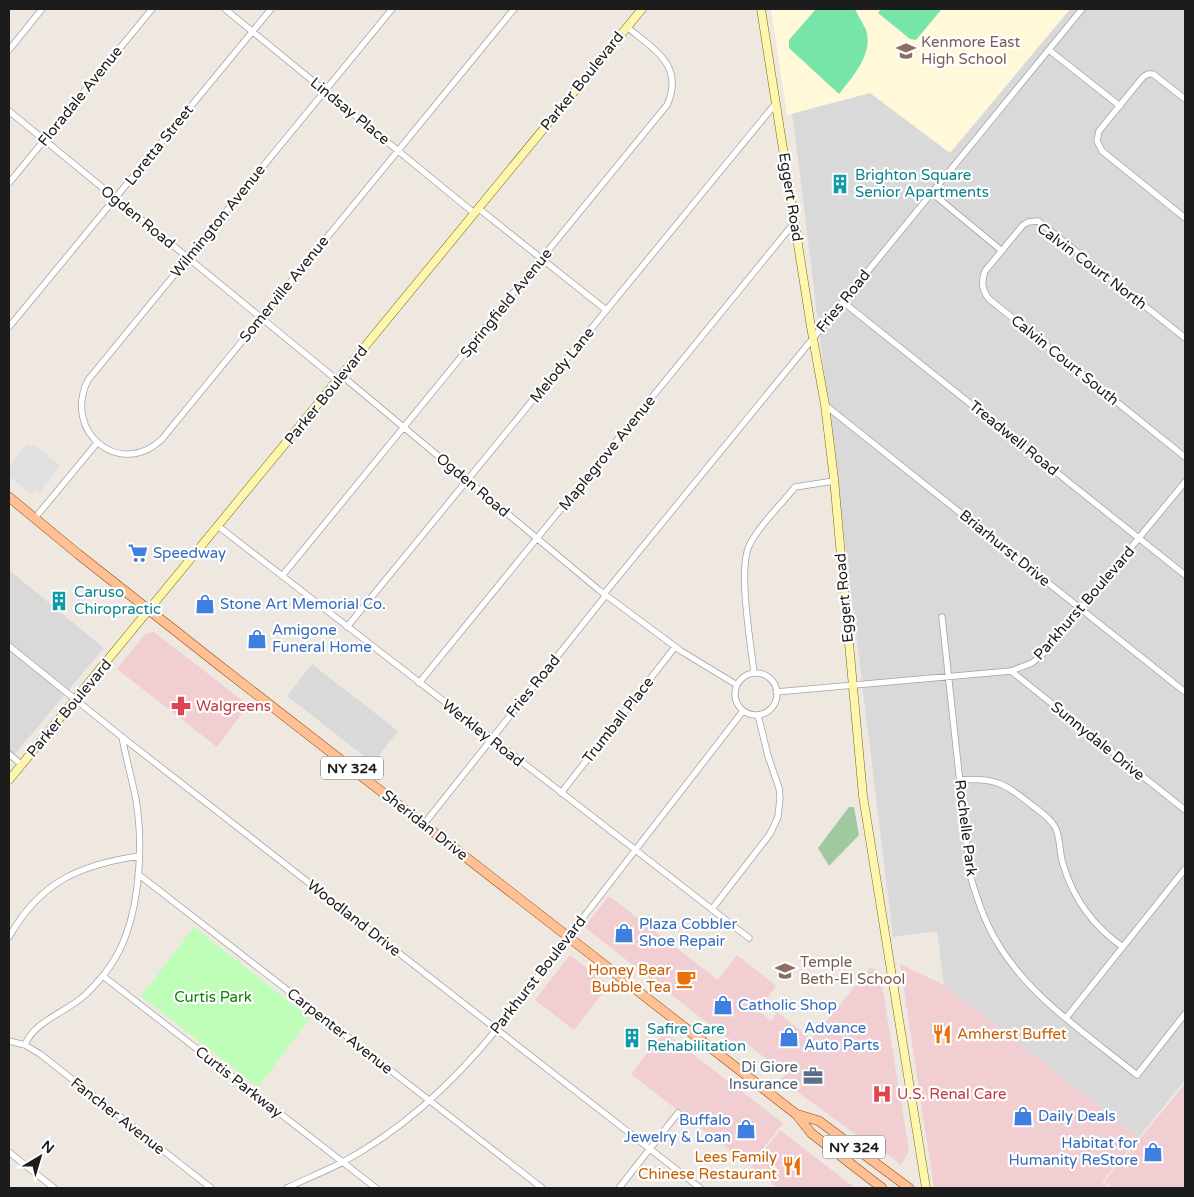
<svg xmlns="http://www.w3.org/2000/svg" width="1194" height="1197" font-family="'Varela Round',sans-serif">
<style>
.residential{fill:#dad9d9}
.commercial{fill:#f1ced2}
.education{fill:#fff9d9}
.cemetery{fill:#a0c9a0}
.park{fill:#befeb8}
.pitch{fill:#77e5a9}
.parking{fill:#e0e0e0}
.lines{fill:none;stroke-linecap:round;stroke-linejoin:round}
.street-casing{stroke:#a3a3a3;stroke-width:7}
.secondary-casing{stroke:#767000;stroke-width:9}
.primary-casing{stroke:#944b00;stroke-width:10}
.street{stroke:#fff;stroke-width:5.5}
.secondary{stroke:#fef6af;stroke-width:8}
.primary{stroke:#ffc095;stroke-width:9}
.labels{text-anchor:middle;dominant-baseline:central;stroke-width:4.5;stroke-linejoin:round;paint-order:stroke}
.shield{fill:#fff;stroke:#606060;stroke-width:1}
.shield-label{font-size:14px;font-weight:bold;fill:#1c1c1c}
.education-label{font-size:15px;fill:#785e54;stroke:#fff;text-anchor:start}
.street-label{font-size:15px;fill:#1c1c1c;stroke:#fff}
.culture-label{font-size:15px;fill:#0d838f;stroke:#fff;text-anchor:start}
.shop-label{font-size:15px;fill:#366cbe;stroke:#fff;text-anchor:start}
.health-label{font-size:15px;fill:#be3a42;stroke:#fff;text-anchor:start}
.food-label{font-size:15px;fill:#c56008;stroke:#fff;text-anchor:end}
.park-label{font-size:15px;fill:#0d8103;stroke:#fff}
.service-label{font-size:15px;fill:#4e5e75;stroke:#fff;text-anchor:end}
</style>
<rect width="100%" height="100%" fill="#eee8e1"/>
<path class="residential" d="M775,9h410v1071l-46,57 -195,-152 -7,-54 -44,6 -99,-811z
M9,570l95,78 -95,113z
M312,664l86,67 -25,32 -86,-67z"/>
<path class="commercial" d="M154,632l89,69 -2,4 4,4 -28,38 -100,-78 29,-36z
M609,896l109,84 19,-25 39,31 -18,24 13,11 6,-9 33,26 -2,3 1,1 62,-75 9,6 29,178 -8,14 -27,-22 -20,-10 -73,-53 4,-6 -39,-31 -5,6 -157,-122z
M570,955l39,30 -35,45 -39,-30z
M900,964l44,21 195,152 -37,45 8,6h-176z
M664,1032l119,91 -34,43 -118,-92z
M1185,1084v104h-73l-8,-6z
M780,1130l75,58h-77l-27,-21z"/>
<path class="education" d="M771,9h299l-120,144 -80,-60 -83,22z"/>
<path class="cemetery" d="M849,807h5l5,28 -30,31 -11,-18z"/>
<path class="park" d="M194,927l116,91 -52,69 -117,-91z"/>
<path class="pitch" d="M816,9h39c3,7 8,14 11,21 8,23 -14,48 -27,64l-50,-46v-8z
M881,9h59l1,1 -25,30 -6,-1 -32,-26z"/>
<path class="parking" d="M27,444l5,3 2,-3 26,22 -21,27 -4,-3 -4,4 -22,-18v-9z"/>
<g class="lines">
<defs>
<path id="street" d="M225,9l249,204
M392,9l-304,371c-26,53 33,99 74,59l352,-430
M9,50l33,-41
M1049,50l71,56
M1185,99l-32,-25h-5l-5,3 -44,54 -2,10 5,10 83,67
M9,111l328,269
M9,183l143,-174
M932,193l70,58
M478,208l128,102
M843,302l342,273
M9,327l262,-318
M1185,338l-147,-117 -10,1 -5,3 -38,46c-4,11 -3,19 4,28l196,158
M341,375l258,215 82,61 56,34
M825,405l360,287
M35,518l62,-75
M218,526l531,412
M282,576l385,-471c18,-40 -14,-56 -40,-78
M604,594l478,-585
M942,617l28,258c7,23 14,46 27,67 31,54 92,94 140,133l48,-61
M347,627l429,-524
M9,646l113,91 578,451
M1011,671l174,139
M754,673c-3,-29 -17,-106 -4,-129 10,-20 31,-39 45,-57l39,-6
M735 694a21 21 0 1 1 42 0a21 21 0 1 1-42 0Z
M419,683l375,-460
M776,692l235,-21 21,-8 12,-10 141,-171
M9,754l13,11
M960,780c36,-3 45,4 73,26 8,6 17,12 22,21 6,11 4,26 8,37 10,34 31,63 60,83
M561,793l114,-146
M424,824l182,-229
M138,874l404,314
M712,909l58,-75 8,-17 2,-19 -1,-10 -11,-32 -10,-41
M9,937c31,-55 70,-72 130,-81
M103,976l273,212
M1066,1018l119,-149
M9,1041l16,4 15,9 171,134
M25,1045c9,-24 42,-33 60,-50 17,-16 33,-37 41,-60 14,-38 17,-94 10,-135 -4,-21 -10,-42 -14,-63
M9,1152l45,36
M287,1188c19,-9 38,-17 56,-26 61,-33 110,-79 153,-132l247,-319
M619,1188l59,-75"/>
<path id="secondary" d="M761,9l50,318 14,78 9,74 29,317 63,392
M9,780l633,-771"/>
<path id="primary" d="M9,497l69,57 142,112 576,448 15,19 71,55
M796,1114l23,7 90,67"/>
</defs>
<use href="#street" class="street-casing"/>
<use href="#secondary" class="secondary-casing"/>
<use href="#primary" class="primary-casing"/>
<use href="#street" class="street"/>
<use href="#secondary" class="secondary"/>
<use href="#primary" class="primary"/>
</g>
<defs>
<symbol id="school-bare" viewBox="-9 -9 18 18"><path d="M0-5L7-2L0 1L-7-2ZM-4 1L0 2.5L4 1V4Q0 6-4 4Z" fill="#8d6e63" stroke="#fff" stroke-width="2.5" paint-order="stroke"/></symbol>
<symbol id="building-bare" viewBox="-9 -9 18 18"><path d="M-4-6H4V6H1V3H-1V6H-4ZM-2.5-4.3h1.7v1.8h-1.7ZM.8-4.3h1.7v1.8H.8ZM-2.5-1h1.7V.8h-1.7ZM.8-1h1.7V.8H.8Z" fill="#0f9aa8" stroke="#fff" stroke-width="2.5" paint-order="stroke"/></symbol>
<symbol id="supermarket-bare" viewBox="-9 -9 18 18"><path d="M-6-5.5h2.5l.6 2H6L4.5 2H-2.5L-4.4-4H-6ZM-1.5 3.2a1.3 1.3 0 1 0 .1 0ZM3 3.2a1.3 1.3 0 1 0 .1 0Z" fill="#3f7fe0" stroke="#fff" stroke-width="2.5" paint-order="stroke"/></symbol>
<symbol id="shop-bare" viewBox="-9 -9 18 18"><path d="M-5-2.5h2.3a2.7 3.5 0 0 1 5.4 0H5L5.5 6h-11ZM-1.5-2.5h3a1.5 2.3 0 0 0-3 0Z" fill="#3f7fe0" stroke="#fff" stroke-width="2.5" paint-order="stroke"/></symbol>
<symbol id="pharmacy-bare" viewBox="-9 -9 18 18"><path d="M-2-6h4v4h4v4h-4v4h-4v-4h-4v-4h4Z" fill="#e0444e" stroke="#fff" stroke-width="2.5" paint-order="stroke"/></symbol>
<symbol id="cafe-bare" viewBox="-9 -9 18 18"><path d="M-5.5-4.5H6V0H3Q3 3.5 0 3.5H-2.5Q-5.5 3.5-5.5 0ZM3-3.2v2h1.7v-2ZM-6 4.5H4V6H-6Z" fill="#e8710a" stroke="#fff" stroke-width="2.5" paint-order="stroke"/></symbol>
<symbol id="restaurant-bare" viewBox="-9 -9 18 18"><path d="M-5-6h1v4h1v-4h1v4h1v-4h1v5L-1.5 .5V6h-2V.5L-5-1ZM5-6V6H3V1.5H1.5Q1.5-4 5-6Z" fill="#e8710a" stroke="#fff" stroke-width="2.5" paint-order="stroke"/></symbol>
<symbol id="office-bare" viewBox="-9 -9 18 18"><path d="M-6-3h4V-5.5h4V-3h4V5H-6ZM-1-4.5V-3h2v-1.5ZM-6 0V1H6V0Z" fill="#5c6f8a" stroke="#fff" stroke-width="2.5" paint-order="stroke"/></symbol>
<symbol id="hospital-bare" viewBox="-9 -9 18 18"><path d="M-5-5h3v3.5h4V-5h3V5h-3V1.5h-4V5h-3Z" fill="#e0444e" stroke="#fff" stroke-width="2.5" paint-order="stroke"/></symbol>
</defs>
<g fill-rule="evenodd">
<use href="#school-bare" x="892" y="37" width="28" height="28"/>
<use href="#building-bare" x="826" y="170" width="28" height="28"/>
<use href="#supermarket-bare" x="124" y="539" width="28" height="28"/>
<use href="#building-bare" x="45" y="587" width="28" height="28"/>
<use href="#shop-bare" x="191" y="590" width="28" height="28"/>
<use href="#shop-bare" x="243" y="625" width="28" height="28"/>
<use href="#pharmacy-bare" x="167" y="692" width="28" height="28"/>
<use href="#shop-bare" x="610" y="919" width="28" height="28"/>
<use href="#school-bare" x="771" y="957" width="28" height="28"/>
<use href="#cafe-bare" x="672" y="965" width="28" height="28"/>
<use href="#shop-bare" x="709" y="991" width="28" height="28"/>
<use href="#restaurant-bare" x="928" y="1020" width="28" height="28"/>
<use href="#shop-bare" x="775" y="1023" width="28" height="28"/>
<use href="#building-bare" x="618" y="1024" width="28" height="28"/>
<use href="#office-bare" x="799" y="1062" width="28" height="28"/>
<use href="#hospital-bare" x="868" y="1080" width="28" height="28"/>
<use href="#shop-bare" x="1009" y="1102" width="28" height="28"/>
<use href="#shop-bare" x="732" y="1115" width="28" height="28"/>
<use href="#shop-bare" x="1139" y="1138" width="28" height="28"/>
<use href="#restaurant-bare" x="778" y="1152" width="28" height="28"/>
</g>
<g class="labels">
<g class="shield">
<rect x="321" y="756.5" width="62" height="23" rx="4"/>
<rect x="823" y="1135.5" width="62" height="23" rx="4"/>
</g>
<g class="shield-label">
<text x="352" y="768">NY 324</text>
<text x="854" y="1147">NY 324</text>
</g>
<g class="education-label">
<text x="921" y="42">Kenmore East<tspan x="921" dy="17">High School</tspan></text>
<text x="800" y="962">Temple<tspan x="800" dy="17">Beth-El School</tspan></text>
</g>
<g class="street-label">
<text transform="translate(582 81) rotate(-51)">Parker Boulevard</text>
<text transform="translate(80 96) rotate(-51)">Floradale Avenue</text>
<text transform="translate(350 111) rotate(39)">Lindsay Place</text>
<text transform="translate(159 145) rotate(-51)">Loretta Street</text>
<text transform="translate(791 197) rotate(81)">Eggert Road</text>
<text transform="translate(138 217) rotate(39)">Ogden Road</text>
<text transform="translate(218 221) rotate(-51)">Wilmington Avenue</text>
<text transform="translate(1092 266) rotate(37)">Calvin Court North</text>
<text transform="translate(284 289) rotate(-51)">Somerville Avenue</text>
<text transform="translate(843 301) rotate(-51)">Fries Road</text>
<text transform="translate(506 303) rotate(-51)">Springfield Avenue</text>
<text transform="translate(1065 360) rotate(39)">Calvin Court South</text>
<text transform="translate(562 365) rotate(-51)">Melody Lane</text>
<text transform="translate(326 395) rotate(-51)">Parker Boulevard</text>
<text transform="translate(1014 438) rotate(39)">Treadwell Road</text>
<text transform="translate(607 453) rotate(-51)">Maplegrove Avenue</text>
<text transform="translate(473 485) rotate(40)">Ogden Road</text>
<text transform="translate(1005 548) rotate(39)">Briarhurst Drive</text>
<text transform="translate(844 598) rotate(-95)">Eggert Road</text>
<text transform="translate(1084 603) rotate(-49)">Parkhurst Boulevard</text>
<text transform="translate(533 686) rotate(-51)">Fries Road</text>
<text transform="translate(69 708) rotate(-50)">Parker Boulevard</text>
<text transform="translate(618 720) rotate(-52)">Trumball Place</text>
<text transform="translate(483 733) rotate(38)">Werkley Road</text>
<text transform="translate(1098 741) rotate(39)">Sunnydale Drive</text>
<text transform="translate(425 825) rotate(38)">Sheridan Drive</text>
<text transform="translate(966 828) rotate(83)">Rochelle Park</text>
<text transform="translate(354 918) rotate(38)">Woodland Drive</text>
<text transform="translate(538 975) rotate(-52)">Parkhurst Boulevard</text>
<text transform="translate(340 1031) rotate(38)">Carpenter Avenue</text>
<text transform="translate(239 1082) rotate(38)">Curtis Parkway</text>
<text transform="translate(118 1116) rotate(38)">Fancher Avenue</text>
</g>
<g class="culture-label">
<text x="855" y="175">Brighton Square<tspan x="855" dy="17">Senior Apartments</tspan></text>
<text x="74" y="592">Caruso<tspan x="74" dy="17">Chiropractic</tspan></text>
<text x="647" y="1029">Safire Care<tspan x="647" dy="17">Rehabilitation</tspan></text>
</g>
<g class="shop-label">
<text x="153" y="553">Speedway</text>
<text x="220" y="604">Stone Art Memorial Co.</text>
<text x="272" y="630">Amigone<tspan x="272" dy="17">Funeral Home</tspan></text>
<text x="639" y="924">Plaza Cobbler<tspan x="639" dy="17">Shoe Repair</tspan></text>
<text x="738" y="1005">Catholic Shop</text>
<text x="804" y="1028">Advance<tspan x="804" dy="17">Auto Parts</tspan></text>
<text x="1038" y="1116">Daily Deals</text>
<text x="731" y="1120" text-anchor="end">Buffalo<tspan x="731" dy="17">Jewelry &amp; Loan</tspan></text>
<text x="1138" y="1143" text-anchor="end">Habitat for<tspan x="1138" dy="17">Humanity ReStore</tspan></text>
</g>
<g class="health-label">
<text x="196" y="706">Walgreens</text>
<text x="897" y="1094">U.S. Renal Care</text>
</g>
<g class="food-label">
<text x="671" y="970">Honey Bear<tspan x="671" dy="17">Bubble Tea</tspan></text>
<text x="957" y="1034" text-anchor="start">Amherst Buffet</text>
<text x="777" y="1157">Lees Family<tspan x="777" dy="17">Chinese Restaurant</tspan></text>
</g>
<g class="park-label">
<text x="213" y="997">Curtis Park</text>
</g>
<g class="service-label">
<text x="798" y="1067">Di Giore<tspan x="798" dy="17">Insurance</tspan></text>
</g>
</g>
<rect width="1194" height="1197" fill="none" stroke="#1c1c1c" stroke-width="20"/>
<g transform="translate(40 1157) rotate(38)" stroke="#ffffff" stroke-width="4" paint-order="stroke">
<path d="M0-4L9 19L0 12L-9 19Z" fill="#1c1c1c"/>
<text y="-8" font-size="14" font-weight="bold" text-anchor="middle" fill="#1c1c1c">N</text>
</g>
</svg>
